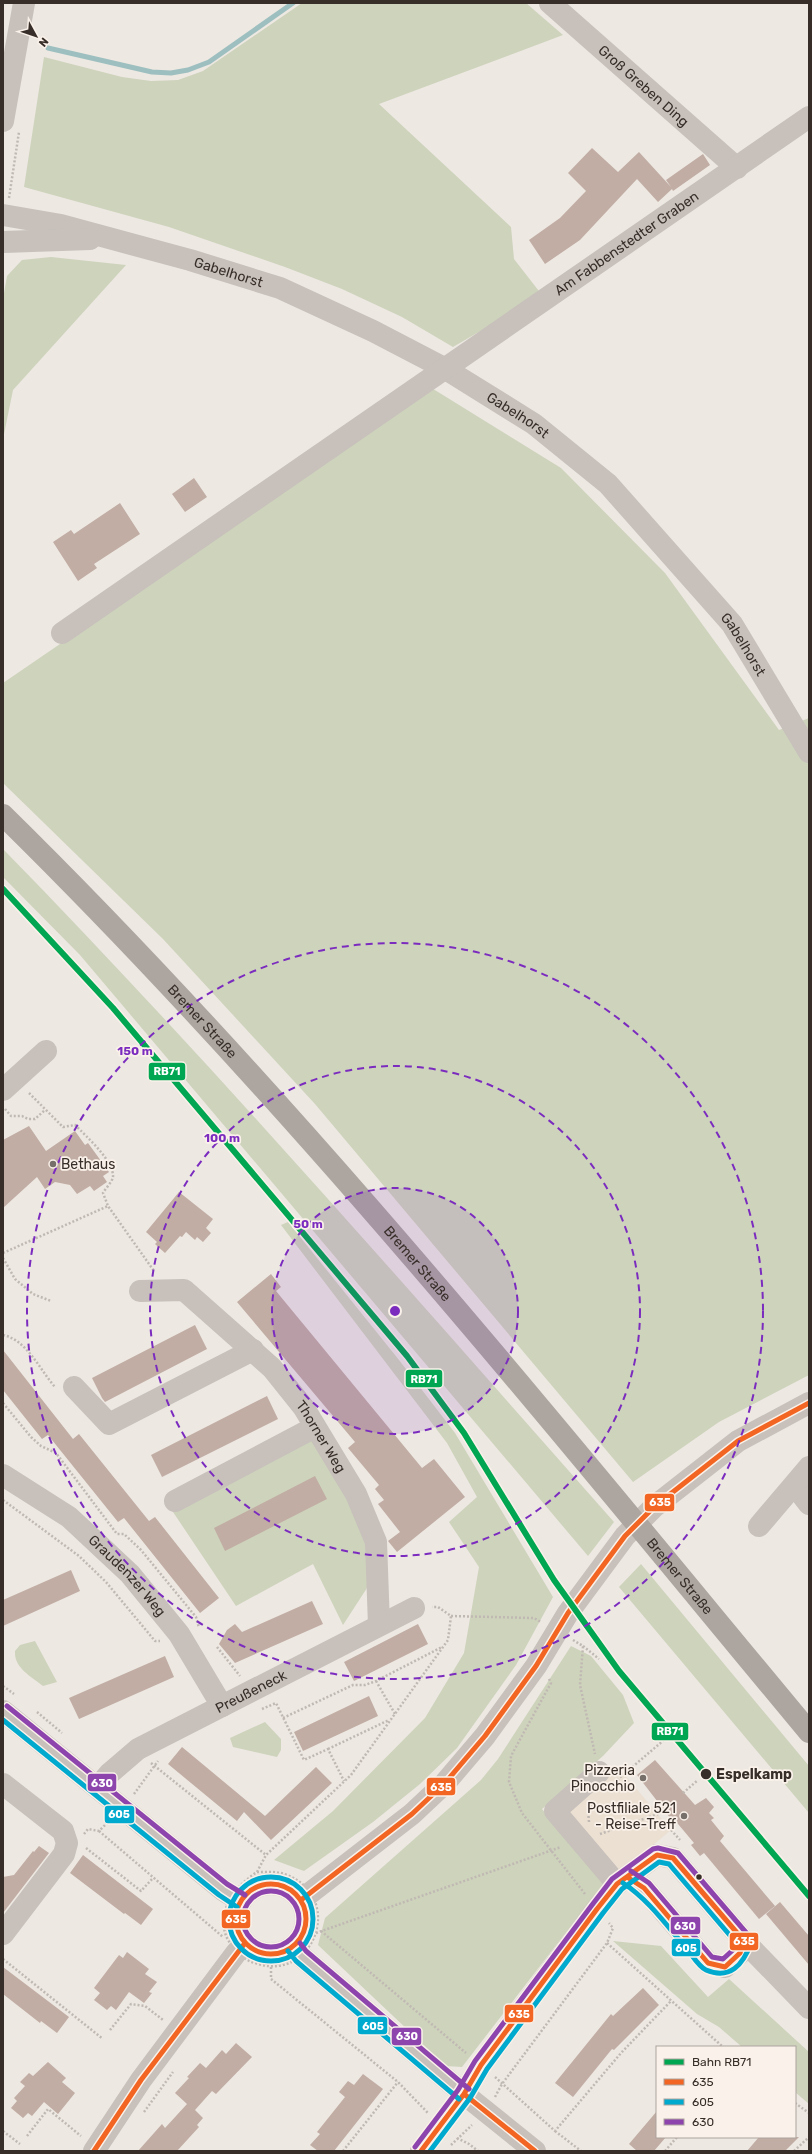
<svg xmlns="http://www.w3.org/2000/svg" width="812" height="2154" font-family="Rubik,sans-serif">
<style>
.green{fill:#ced3bc}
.plaza{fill:#ebe0d2}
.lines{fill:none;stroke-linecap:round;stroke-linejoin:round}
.stream{stroke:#9ebfbf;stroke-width:5}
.building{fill:#c1ada4}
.path{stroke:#c0b9b3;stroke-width:2.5;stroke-dasharray:2 2;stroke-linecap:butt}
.minor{stroke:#c7c0bb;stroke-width:22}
.major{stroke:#aca5a0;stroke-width:22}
.bus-1-casing{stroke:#faf2ea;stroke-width:8}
.bus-2-casing{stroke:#faf2ea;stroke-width:8}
.bus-3-casing{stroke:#faf2ea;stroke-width:8}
.bus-1{stroke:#f26522;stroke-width:5}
.bus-2{stroke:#00a9ce;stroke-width:5}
.bus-3{stroke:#8e44ad;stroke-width:5}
.rail-1-casing{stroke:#faf2ea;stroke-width:9}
.rail-1{stroke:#00a651;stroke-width:6}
.ring{fill:none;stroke:#7b2cbf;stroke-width:2;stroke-dasharray:7 5}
.poi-dot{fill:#776f6a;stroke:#faf2ea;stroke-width:1.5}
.stop-dot{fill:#382e29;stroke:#faf2ea;stroke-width:1.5}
.labels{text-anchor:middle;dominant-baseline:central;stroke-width:3.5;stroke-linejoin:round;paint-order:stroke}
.street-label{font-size:14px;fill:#382e29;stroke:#faf2ea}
.poi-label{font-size:14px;fill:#382e29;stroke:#faf2ea;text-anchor:end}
.stop-label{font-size:14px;font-weight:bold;fill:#382e29;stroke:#faf2ea;text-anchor:start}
.centre{fill:#7b2cbf;stroke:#faf2ea;stroke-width:2}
.ring-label{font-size:12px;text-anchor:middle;font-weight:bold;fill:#7b2cbf;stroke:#faf2ea;stroke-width:3.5;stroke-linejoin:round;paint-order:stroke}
.line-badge{stroke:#faf2ea;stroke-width:1.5}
.badge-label{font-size:11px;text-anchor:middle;font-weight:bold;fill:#fff}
</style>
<rect width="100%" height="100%" fill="#ede8e2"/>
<path class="green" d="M302,3h224l37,32 -184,69 132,123 3,32 28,36 -89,52 -51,-30 -60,-28 -57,-22 -116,-40 -145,-40 20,-130 78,20 29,4 27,-1 25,-9z
M51,257l75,8 -113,125 -10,49v-140l4,-23 15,-16z
M430,387l131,81 104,105 114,157 30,-12v657l-90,47 -86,60 -318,-378 -152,-165 -160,-156v-100l190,-130z
M3,849c212,217 410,446 611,673l-26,34 -508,-601 -77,-78z
M288,1222l111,138 56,73 98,164 -37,68 -59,83 -37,36 -47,38 -69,49 -30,-11 59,-49 92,-93 39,-65 15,-86 -30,-45 28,-25 -30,-54 -166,-218z
M312,1434l37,66 18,41v47l-24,37 -30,-61 -77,42 -65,-97z
M641,1564l168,202v47l-190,-226z
M35,1641l22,41 -14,4c-12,-10 -29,-18 -28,-35l5,-6z
M571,1646l20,10 32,39 11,28 -31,33 -61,53 62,74 -142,184 -16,-1 -128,-121 7,-27 156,-138 17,-21z
M265,1722l16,17v11l-4,7 -44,-10 -3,-9z
M613,1941l48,5 47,51 21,-18 80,73v52l-14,-12v-45h-53l-23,-20 -22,-13z"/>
<path class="plaza" d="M619,1768l52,62 -51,43 -52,-62z"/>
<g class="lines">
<path class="stream" d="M48,48l104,24 19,1 17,-3 21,-8 84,-59"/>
</g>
<path class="building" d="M592,148l26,24 21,-20 32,35 -5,-7 37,-26 7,11 -37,26 -1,-2 -14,13 -21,-23 -57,61 -35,24 -16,-24 31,-22 26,-27 -18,-18z
M194,478l13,19 -22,15 -13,-18z
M120,503l20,31 -46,30 3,4 -19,13 -25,-39 18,-12 3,4z
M29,1126l17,25 29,-20 10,14 3,-2 21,29 -6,4 4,6 -13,9 -4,-5 -13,8 -7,-9 -15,-3 -10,7 -8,-12 -34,31v-68z
M179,1192l34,27 -7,9 5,5 -8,9 -6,-5 -2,3 -9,-8 -4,5 -2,-1 -15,17 -10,-9 2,-2 -11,-10z
M271,1274l10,13 -5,4 146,177 12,-9 31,38 -68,55 -9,-11 12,-9 -22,-28 6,-4 -9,-11 4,-4 -31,-37 7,-6 -118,-140z
M195,1325l12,24 -102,53 -3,-4 -10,-20z
M3,1350l70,89 6,-5 70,87 6,-4 64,81 -19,15 -76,-95 -6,4 -70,-87 -6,4 -39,-49z
M267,1396l11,23 -116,58 -11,-22z
M315,1476l12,23 -102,52 -11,-23z
M71,1570l9,21 -77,35v-26z
M312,1601l11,23 -88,39 -16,-19 8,-14 8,-6 7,8z
M418,1624l10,20 -74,37 -10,-19z
M165,1656l9,21 -95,42 -10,-21z
M369,1696l9,20 -75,35 -9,-19z
M182,1747l83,69 51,-49 16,16 -61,57 -27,-28 -7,9 -69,-57z
M655,1760l40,45 11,-7 8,9 -5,6 5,5 -3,2 13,16 -4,5 55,65 -16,13 -55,-66 -4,3 -9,-11 3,-2 -21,-25 -2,1 -34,-44z
M39,1846l10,7 -46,60v-36l11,-2 19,-24 1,1z
M83,1855l70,54 -12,16 -16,-12 -1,1 -54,-41z
M780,1902l29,34v29l-43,-51z
M127,1952l22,17 -4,5 12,8 -8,10 3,1 -8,10 -15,-11 -13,18 -5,-4 -4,4 -13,-10 6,-7 -6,-5 25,-33 4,3z
M3,1967l66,50 -12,16 -16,-12 -1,2 -37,-29z
M643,1988l16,17 -45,45 -2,-1 -39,48 -18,-14 56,-69 2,2z
M236,2043l16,14 -36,37 -4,-3 -17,19 8,8 -6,7 2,2 -22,24h-39l24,-27 3,4 22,-24 -12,-11 14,-15 -2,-1 13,-14 6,5 16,-18 4,4z
M48,2062l18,16 -4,4 13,11 -17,21 -14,-12 -12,14 -4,-3 -5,5 -12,-10 6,-7 -3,-3 11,-12 -5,-4 9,-9 4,3z
M363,2074l20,15 -49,62h-16l-8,-6 10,-11 -3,-2 28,-35 -6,-5 9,-11 6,4z
M657,2111v26h9l-12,14h-17l-8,-7z
M759,2137h40l-14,14h-38z"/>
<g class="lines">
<path class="path" d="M9,198l10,-66
M29,1093l34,34 12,-2c11,11 39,36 38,52 -1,5 -7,11 -10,16l5,13
M5,1109l6,7h11l6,3h7l10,-9
M3,1253l105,-47 46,65
M3,1258l12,21 18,15 18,7
M3,1335c24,5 37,35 52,52
M3,1403l28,34 10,9 15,7 61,81h7l17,16 55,67 3,11
M3,1500l76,56 27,26 49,59h5
M451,1616l83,2 7,4
M573,1640l10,6 -3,39 15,69
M583,1646l16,13
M217,1647l23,29
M549,1679l2,4 -40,73 -2,26 13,31 63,81
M376,1681l19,33
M3,1686l11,8
M262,1709l14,-6 28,57 24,-11 16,32
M37,1712l25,21
M283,1718l70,-33h12l11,-4 66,-34
M328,1749l61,-29
M151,1763l115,92
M617,1780l47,-40
M683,1793l15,-13
M134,1794l24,-33
M589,1822l-1,-12 5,-5
M671,1830l9,10
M99,1831l124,106
M84,1834l4,-5 11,2 10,-10
M600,1834l58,-20 7,-5
M86,1848l55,43 12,-13
M257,1872l9,-17 85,-80 97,-135 3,-24 -13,-9h-6
M257,1872c10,0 21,-1 30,3 57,22 28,106 -29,89 -8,-2 -15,-6 -21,-11 -4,-3 -6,-9 -9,-13 -14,-27 7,-54 29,-68z
M321,1931l145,122
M316,1933l245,-86
M607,1943l116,104
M3,1959l100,80
M271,1967v12l127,103 30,31
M110,2030l21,-26 14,2 18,14
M495,2077l60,54 66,-78 50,-52
M495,2097l7,-13 105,-141 6,-15 -4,-5
M795,2103l14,10
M144,2112l29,-40
M3,2131l17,13
M555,2131l26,20
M27,2136l21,-27 33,27
M457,2138l12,6 9,7
M451,2145l21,-20
M343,2151l55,-69
M665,2151l12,-14
M794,2151l15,-14"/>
<g class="minor">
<path id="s1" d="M550,3l187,165"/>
<path d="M3,121l21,-118"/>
<path id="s2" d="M3,215l58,10 129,35 90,28 93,43 71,37 90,56 74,60 124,140 77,128"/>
<path d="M3,242l87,-3"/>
<path id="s3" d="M62,633l747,-516"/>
<path d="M3,1090l43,-39"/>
<path id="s4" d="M140,1291l44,-1 88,78 32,40 52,86 20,48 3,83"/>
<path d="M74,1387l35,37 144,-74"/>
<path d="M809,1472l-10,19 10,13"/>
<path id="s5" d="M3,1475l66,42 61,57 49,60 43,72"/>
<path d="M175,1501l140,-74"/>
<path d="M759,1526l50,-59"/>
<path d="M3,1711l220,179 18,11"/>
<path d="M599,1772l-44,39 62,73"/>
<path d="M3,1784l60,47 4,12 -3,11 -61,80"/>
<path id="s6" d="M98,1787l12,-14 28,-24 276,-141"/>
<path d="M627,1877l17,11 64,75 17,4 15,-14 4,-12"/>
<circle cx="271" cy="1919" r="35"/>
<path d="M301,1900l111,-86 33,-31 40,-47 51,-70 32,-53 57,-77 30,-30 83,-65 71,-38"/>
<path d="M294,1947l7,9 163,138 71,57"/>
<path d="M94,2151l47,-71 95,-127 9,-10"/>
<path d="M421,2151l43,-57 17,-29 116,-156 20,-25 40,-29 16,3 71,83 65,67"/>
</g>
<path class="major" id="s7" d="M3,815c290,285 546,604 806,917"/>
<defs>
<path id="bus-1" d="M236 1919a35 35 0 1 1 70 0a35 35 0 1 1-70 0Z
M301,1900l111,-86 33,-31 40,-47 51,-70 32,-53 57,-77 30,-30 83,-65 71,-38
M464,2094l71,57
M94,2151l47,-71 104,-137
M421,2151l43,-57 17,-29 116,-156 20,-25 40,-29 16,3 71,83 -4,12 -15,14 -17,-4 -64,-75 -17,-11"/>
<path id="bus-2" d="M3,1720l216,175 18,12
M229 1919a42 42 0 1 1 84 0a42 42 0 1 1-84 0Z
M623,1883c26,17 44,43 64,66 5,6 12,18 19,21 24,10 37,-5 45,-27
M288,1951l8,10 163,138
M430,2151l40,-53 17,-29 116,-156 19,-24 37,-27 10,2 70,82"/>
<path id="bus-3" d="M7,1706l220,178 18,11
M631,1871l18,12 63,74 11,2 11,-10 3,-10
M243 1919a28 28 0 1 1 56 0a28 28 0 1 1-56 0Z
M300,1943l6,8 163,138
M415,2147l43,-57 17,-29 117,-156 20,-26 41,-30 5,-1 20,5 71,83"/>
</defs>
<use href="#bus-1" class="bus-1-casing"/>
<use href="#bus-2" class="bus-2-casing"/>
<use href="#bus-3" class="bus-3-casing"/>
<use href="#bus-1" class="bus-1"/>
<use href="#bus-2" class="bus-2"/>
<use href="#bus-3" class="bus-3"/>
<defs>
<path id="rail-1" d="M3,889l110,119 294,348 57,77 90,147 65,91 190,225"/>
</defs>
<use href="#rail-1" class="rail-1-casing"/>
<use href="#rail-1" class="rail-1"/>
</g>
<circle cx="395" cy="1311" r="123" fill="#7b2cbf" fill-opacity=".12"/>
<g class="ring">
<circle cx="395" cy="1311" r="123"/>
<circle cx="395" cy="1311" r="245"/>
<circle cx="395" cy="1311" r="368"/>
</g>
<g class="poi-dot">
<circle cx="53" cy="1164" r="4"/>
<circle cx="643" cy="1778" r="4"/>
<circle cx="684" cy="1816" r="4"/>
</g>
<g class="stop-dot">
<circle cx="706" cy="1774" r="6"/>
<circle cx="699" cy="1877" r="3.5"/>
</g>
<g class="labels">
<g class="street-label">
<text stroke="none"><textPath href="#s1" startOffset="125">Groß Greben Ding</textPath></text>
<text stroke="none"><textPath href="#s3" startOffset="686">Am Fabbenstedter Graben</textPath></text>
<text stroke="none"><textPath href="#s2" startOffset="233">Gabelhorst</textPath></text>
<text stroke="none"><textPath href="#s2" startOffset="557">Gabelhorst</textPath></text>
<text stroke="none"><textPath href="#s2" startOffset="881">Gabelhorst</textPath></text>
<text stroke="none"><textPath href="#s7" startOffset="287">Bremer Straße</textPath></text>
<text stroke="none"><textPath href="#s7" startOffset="611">Bremer Straße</textPath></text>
<text stroke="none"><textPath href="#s4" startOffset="246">Thorner Weg</textPath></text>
<text stroke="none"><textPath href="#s5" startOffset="161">Graudenzer Weg</textPath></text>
<text stroke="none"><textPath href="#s7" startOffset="1019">Bremer Straße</textPath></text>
<text stroke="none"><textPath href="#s6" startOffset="182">Preußeneck</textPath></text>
</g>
<g class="poi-label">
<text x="61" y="1164" text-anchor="start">Bethaus</text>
<text x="635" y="1770">Pizzeria<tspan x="635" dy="16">Pinocchio</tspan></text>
<text x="676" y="1808">Postfiliale 521<tspan x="676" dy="16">- Reise-Treff</tspan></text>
</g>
<g class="stop-label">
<text x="716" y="1774">Espelkamp</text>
</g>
</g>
<circle cx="395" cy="1311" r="6" class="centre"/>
<g class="ring-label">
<text x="135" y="1055">150 m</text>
<text x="222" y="1142">100 m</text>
<text x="308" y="1228">50 m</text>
</g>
<g class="line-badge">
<rect x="148" y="1062" width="38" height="19" rx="4" fill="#00a651"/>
<rect x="405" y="1369" width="38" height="19" rx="4" fill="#00a651"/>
<rect x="644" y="1493" width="31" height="19" rx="4" fill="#f26522"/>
<rect x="651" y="1722" width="38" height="19" rx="4" fill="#00a651"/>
<rect x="87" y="1773" width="30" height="19" rx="4" fill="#8e44ad"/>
<rect x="426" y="1777" width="30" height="19" rx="4" fill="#f26522"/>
<rect x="104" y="1805" width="31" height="19" rx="4" fill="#00a9ce"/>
<rect x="221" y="1909" width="30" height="20" rx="4" fill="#f26522"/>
<rect x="670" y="1916" width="31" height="19" rx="4" fill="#8e44ad"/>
<rect x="729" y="1932" width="30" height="19" rx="4" fill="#f26522"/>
<rect x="671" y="1938" width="30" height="19" rx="4" fill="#00a9ce"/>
<rect x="504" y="2004" width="30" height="19" rx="4" fill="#f26522"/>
<rect x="357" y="2016" width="31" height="19" rx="4" fill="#00a9ce"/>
<rect x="391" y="2027" width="31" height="19" rx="4" fill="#8e44ad"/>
</g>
<g class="badge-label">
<text x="167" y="1075">RB71</text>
<text x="424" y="1383">RB71</text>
<text x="660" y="1506">635</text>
<text x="670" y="1735">RB71</text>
<text x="102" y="1787">630</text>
<text x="441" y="1791">635</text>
<text x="119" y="1818">605</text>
<text x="236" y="1923">635</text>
<text x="685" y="1930">630</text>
<text x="744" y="1945">635</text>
<text x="686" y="1952">605</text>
<text x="519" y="2018">635</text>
<text x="373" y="2030">605</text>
<text x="407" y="2040">630</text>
</g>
<rect width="812" height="2154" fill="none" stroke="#382e29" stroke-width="8"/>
<rect x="656" y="2046" width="140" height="92" fill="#faf2ea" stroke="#aca49d"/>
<rect x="664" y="2059" width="20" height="6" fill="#00a651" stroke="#aca49d"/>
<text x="692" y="2066" font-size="12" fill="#382e29">Bahn RB71</text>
<rect x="664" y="2079" width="20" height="6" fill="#f26522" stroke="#aca49d"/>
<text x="692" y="2086" font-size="12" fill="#382e29">635</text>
<rect x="664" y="2099" width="20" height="6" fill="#00a9ce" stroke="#aca49d"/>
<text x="692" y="2106" font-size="12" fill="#382e29">605</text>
<rect x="664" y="2119" width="20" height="6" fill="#8e44ad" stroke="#aca49d"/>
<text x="692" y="2126" font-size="12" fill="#382e29">630</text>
<g transform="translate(36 36) rotate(130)" stroke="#faf2ea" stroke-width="3" paint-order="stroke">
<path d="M0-3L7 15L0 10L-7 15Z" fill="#382e29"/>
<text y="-6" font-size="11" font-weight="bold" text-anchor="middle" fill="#382e29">N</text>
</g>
</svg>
